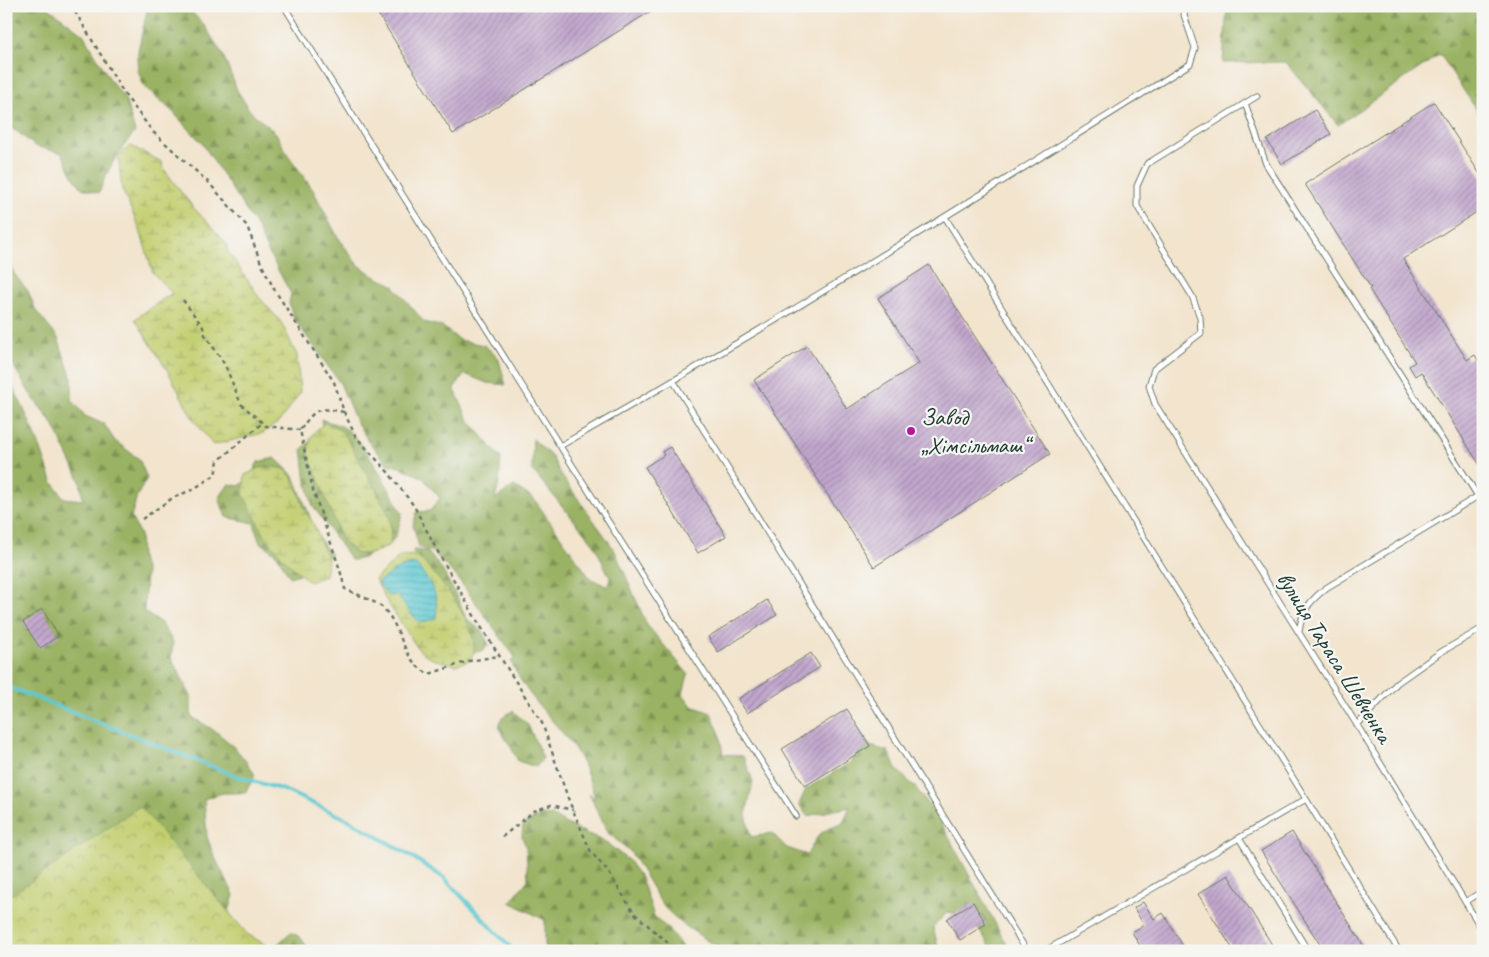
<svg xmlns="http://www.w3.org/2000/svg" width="1489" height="957" font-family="Caveat,sans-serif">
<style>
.forest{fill:url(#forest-firs);stroke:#5c784c}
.wetland{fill:url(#wetland-marsh);stroke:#718652}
.park{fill:url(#park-crowns);stroke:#718652}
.water{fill:url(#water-rules);stroke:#3d8283}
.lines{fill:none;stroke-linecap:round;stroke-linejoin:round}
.stream{stroke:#5bc8d2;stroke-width:4}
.building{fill:url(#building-hatch)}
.lane-casing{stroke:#69776a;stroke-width:7}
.path{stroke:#69776a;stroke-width:2.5;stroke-dasharray:4 4;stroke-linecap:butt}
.lane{stroke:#fff;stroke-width:5}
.poi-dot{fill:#b5179e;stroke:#f6f6f2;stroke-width:2}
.labels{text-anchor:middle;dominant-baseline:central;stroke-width:4.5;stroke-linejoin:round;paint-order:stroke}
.poi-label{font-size:24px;fill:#1f3d34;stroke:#f6f6f2;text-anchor:start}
.street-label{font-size:24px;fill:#1f3d34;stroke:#f6f6f2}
</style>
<defs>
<pattern id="forest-firs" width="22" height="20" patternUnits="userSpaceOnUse" patternTransform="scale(1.25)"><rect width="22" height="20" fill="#9ab263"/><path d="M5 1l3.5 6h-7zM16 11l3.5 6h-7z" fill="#7d9252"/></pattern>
<pattern id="wetland-marsh" width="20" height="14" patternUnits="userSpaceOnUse" patternTransform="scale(1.25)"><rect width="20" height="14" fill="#c3cf71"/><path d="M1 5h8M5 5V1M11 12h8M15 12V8" fill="none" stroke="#9ea95e"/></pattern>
<pattern id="park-crowns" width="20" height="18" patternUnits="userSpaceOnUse" patternTransform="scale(1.25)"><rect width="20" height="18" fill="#c3cf71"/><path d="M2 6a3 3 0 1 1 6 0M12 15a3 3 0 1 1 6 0" fill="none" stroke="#9ea95e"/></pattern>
<pattern id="water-rules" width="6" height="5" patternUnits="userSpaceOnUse" patternTransform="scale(1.25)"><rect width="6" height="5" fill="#5bc8d2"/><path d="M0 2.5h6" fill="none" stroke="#4ba4ab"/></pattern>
<pattern id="building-hatch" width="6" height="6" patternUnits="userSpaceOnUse" patternTransform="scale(1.25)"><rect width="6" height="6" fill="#c2a7cd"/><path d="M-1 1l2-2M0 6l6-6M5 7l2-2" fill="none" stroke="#9d89a7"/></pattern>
</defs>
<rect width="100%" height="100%" fill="#f6f6f2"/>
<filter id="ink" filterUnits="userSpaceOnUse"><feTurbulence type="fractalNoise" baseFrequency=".02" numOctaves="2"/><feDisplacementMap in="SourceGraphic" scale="10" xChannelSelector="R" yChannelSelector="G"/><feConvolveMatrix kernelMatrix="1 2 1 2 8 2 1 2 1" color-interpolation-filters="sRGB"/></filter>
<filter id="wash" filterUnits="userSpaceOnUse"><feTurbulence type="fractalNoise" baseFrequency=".0096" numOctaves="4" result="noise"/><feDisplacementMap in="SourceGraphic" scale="20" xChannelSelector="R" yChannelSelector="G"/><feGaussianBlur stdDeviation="1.12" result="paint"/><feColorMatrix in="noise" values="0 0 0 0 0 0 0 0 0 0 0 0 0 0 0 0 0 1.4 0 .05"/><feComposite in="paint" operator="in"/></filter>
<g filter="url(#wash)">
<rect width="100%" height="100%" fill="#f2e4cd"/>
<path class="forest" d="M6,6h40l37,28 28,47 14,18 10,33c-16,19 -28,37 -36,61l-17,-5 -8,-10 -12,-25 -27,-7 -17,-14 -12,-7z
M148,6h38l18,19 19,30 14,35 13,21 26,22 10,19 27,38 23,44 20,29 18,13 19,9 31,37 19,5 16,13 25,5 14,12 8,28 -19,-2 -22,-9 -11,14 14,31 33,39 -2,25 -4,16 19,-13 20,13 56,79 18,9 2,-9 -16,-34 -62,-74 1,-31 19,18 9,18 53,74 33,76 41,49 -5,20 9,12 19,7 8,19 4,22 20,2 10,25 -7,34 5,22 21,-4 15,15 20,7c11,-21 12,-24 35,-31l8,-17 -43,9 -8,-12 7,-15 45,-27 17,-19 2,3 18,5 9,19 18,17 25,34 67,124 -1,6h-13l-12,-19 -13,-16 -20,-4 -15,15 6,24h-214l-19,-11 -26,-18 -17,-16 -33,-55 -22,-18 -19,-39 6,5c-4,-16 -12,-39 -22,-53 -22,-29 -46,-49 -62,-84l4,-5 -58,-80 -24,-25 -14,-5 -6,-22 4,-13 13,-1 10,-13 -17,-20 -20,-10 -15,-4 -19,-22 -13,-21 -16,-38 -47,-66 -4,-14 2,-9 -26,-48 -7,-17 -56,-86 -30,-32 -29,-26 -5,-15v-19z
M1227,6h251l5,8v106l-43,-66 -102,71 -52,-63 -63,1z
M6,255l8,19 14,17 8,20 22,27 14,41v21l13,16 19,8 11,17 24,18 8,19 -10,18 -6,21 9,18 1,23 5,13 -2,41 17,11 12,19 -2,16 20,38v21c29,15 47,30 64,58l-10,18h-22l-19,6 3,38 7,19 20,39 -6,20 -50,36h-172v-573l4,4 10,19 18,40 14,40 12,17 19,2 -3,-19 -26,-55 -25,-34 -23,-39z
M321,419c8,4 17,4 25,10 19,12 44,63 56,84 -4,19 -7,34 -28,39 -4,1 -7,5 -11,6 -4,1 -8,2 -12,2l-38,-54 -7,-25 -4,-32 6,-6 23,25 -7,-25z
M275,458l19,18 23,59 14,20 -12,12 -29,10 -13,-22 -18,-14 -5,-18 -28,-6 -7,-19 10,-14 10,2 11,-8 8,-16z
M413,550l14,1 14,17 16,29 9,21 16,13 7,14 -8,6 -38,5 -22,-85z
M513,711l15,14 15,33 -7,9 -18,-6 -7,-14 -12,-19 3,-11z
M541,815l12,1 13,8 27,12 16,9 19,15 13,18 13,38 17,16 14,19h-60l-24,-5 -2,5h-50l-4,-6v-25l-35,-18 18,-22 -2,-33 -4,-10 1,-12z
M291,932l9,5 10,14h-40z"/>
<path class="wetland" d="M131,146l31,16 1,6 29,38 35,38v6l32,47 22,25 16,33 3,38 -21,29 -16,11 -50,12 -21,-28 -23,-44 -34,-54 37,-26 -19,-20 -13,-43 -18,-41 -4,-34z
M326,422l17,10 32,56 15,30 1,26 -18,9 -16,1 -15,-14 -33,-84c-2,-18 4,-24 17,-34z
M273,467l12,2 11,14 7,23 10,17 15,37 -3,16 -16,6 -25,-23 -19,-23 -22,-42 2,-19 14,-7z
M416,555c21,19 60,66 58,95 0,4 -3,8 -5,11l-13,4 -24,-6 -13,-9 -33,-50 -11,-21 25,-23z"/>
<path class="park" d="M140,806l107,128 29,17h-270v-60l5,4z"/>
<path class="water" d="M415,563c15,19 25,30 21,55l-15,5 -10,-9 -14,-19 -9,1 -10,-14 19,-13z"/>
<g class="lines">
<path class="stream" d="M6,686l233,91 45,13 67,31 63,37 30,20 70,73"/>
</g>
<g id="blocks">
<path class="building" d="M373,6h286l-206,128z
M1434,102l49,77v29l-80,51 64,101 8,-5 8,13v102l-62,-98 -6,4 -6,-10 6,-4 -46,-73 2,-1 -66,-104z
M1315,110l16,24 -49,30 -15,-24z
M929,265l121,189 -176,113 -120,-187 53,-34 40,63 72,-46 -41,-65z
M670,447l56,89 -28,17 -53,-86 19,-12 -2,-3z
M767,600l10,15 -59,37 -10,-15z
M42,609l17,27 -19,12 -17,-26z
M811,653l9,14 -73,46 -9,-14z
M847,709l23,37 -65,40 -23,-37z
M1292,832l75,119h-43l-63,-100z
M1228,875l48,76h-42l-36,-57z
M973,902l13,22 -26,16 -13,-21z
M1143,902l11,17 9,-6 23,38h-43l-11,-19 12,-7 -10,-17z"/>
</g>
</g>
<g filter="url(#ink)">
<use href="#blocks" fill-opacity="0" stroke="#69776a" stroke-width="1"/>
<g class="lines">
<defs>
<path id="lane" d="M284,6l276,440 236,370
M1257,96l-110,68 -10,22v20l55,90 8,21 1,16 -47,36 -5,17 6,18 202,321 126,206
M1245,103l21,61 217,340
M945,217l361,582 93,152
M674,382l353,569
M560,446c214,-121 422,-252 630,-382l5,-16 -11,-33 3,-9
M1299,632c3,-22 10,-30 27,-44l157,-95
M1357,725l40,-42 44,-31 42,-24
M1239,838l69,113
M1465,902l18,-11
M1045,951l261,-152"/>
</defs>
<use href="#lane" class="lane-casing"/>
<path class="path" d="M69,6l5,4 51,85 28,37 56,51 38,43 14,37 13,26 60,93 10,30 12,25 32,35 26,34 20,39 42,74 66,104 27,78 22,51 18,21 25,40 43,38
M183,300l20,27 1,6 21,32 16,39 25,22 34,4
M344,412c-27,-5 -28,-4 -44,18l13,60 27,80 5,19c10,5 31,12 38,19 20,20 18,53 46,66l40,-13 30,-5
M142,519l32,-22 18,-7 23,-15 3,-14 43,-37
M502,837l32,-26 17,-6 22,5"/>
<use href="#lane" class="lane"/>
</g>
</g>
<circle class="poi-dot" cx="911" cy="431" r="5"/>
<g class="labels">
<g class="poi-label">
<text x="921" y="417">Завод<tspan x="921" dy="28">„Хімсільмаш“</tspan></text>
</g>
<g class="street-label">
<text transform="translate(1335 657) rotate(58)">вулиця Тараса Шевченка</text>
</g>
</g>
<rect width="1489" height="957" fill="none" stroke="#f6f6f2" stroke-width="25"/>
</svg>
